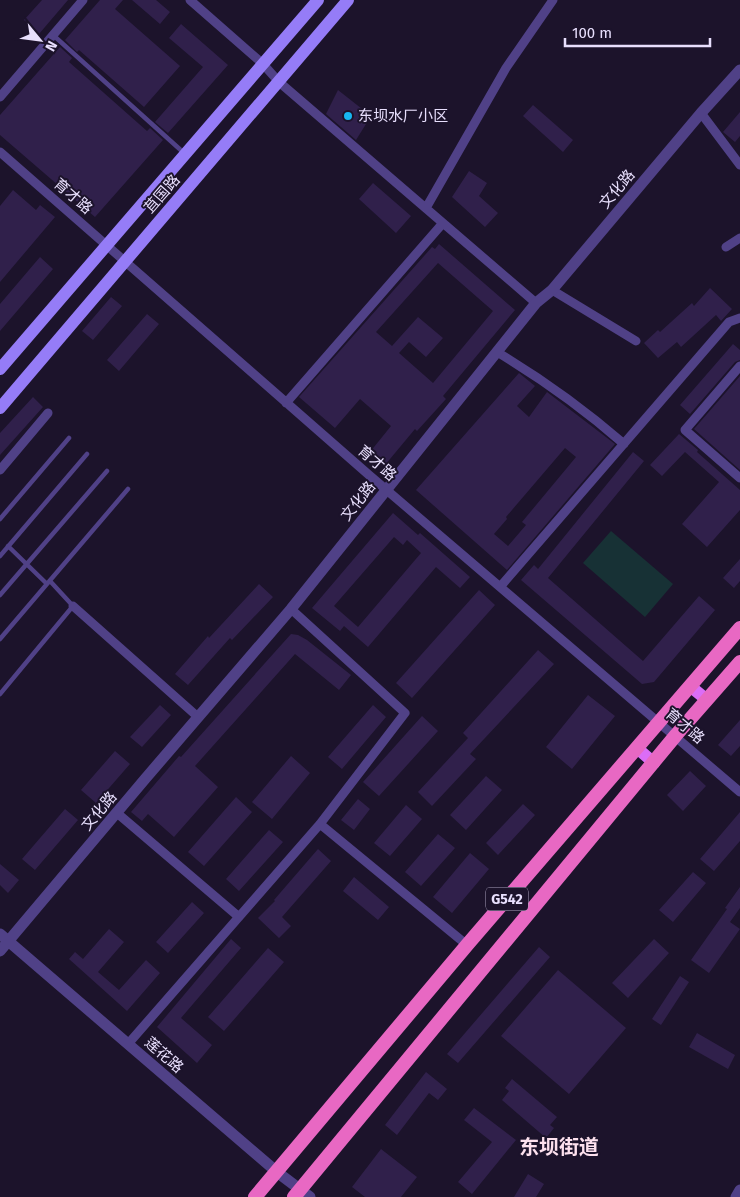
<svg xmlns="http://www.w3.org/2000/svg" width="740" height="1197" font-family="'Fira Sans','Noto Sans SC',sans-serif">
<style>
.green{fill:#173135}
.building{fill:#30204b;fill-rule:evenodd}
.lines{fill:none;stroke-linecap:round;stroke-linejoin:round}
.service{stroke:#504187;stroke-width:4.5}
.minor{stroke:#504187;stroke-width:9}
.tertiary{stroke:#504187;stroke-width:11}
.secondary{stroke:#957cf7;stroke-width:12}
.primary{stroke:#db6df7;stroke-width:12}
.trunk{stroke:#e868c3;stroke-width:14}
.poi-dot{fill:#17b6f2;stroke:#1c132b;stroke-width:2}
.labels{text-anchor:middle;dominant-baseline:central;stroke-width:4;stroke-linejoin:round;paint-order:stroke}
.shield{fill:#1c132b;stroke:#aba2be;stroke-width:1}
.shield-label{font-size:14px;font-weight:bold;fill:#e8dffd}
.poi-label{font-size:15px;fill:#e8dffd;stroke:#1c132b;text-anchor:start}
.street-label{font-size:15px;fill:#e8dffd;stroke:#1c132b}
.district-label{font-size:20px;font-weight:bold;fill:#fde1ee;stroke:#1c132b}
</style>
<rect width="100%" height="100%" fill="#1c132b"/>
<path class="green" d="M611,531l62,53 -28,33 -62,-54z"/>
<path class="building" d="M42,0h26l-29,34 -15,-14z
M100,0h23l-8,9 65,57 -36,41 -65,-57 -2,2 -12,-12z
M132,0h24l14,12 -10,12z
M181,24l47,41 -60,68 -13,-11 48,-55 -34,-29z
M60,47l12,11 -3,4 78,69 3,-3 13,12 -68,77 -95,-82v-20z
M338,90l33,26 -15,24 -30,-26z
M533,105l40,35 -10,12 -40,-36z
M740,112v24l-5,6 -12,-10z
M469,171l18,12 -8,13 19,17 -13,14 -33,-30z
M373,183l38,33 -15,17 -37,-34z
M13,190l23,20 4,-5 15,12 -55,65v-76z
M439,244l76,66 -72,86 3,3 -29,32 -2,-2 -30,36 -15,-13 21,-26 -31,-27 -25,29 -36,-31 133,-150 3,2zM438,263l55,48 -60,72 -34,-30 10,-11 17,15 17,-19 -25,-21 -26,29 -16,-14z
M40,257l13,12 -53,62v-27z
M710,288l22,21 -11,12 -5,-6 -35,32 -4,-5 -19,16 -14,-15 14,-13 2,2 32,-29 2,3z
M111,297l11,9 -29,34 -11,-9z
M147,314l12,10 -40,47 -12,-11z
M733,344l7,6v10l-5,2 -45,52 -10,-9z
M519,373l16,13 -18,20 12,11 18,-25 68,52 -108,126 -91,-80zM565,448l11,9 -54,65 4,3 -18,21 -14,-12 13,-15 -1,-2z
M740,376v94l-46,-41z
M33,397l10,10 -43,48v-22z
M679,434l19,16 -1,2 43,38v20l-33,37 -25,-23 37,-42 -34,-30 -23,24 -12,-11z
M633,452l11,9 -96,117 95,83 56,-65 16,14 -61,72 -12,2 -121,-104 13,-15 4,4z
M393,513l25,22 2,-2 50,44 -10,11 -24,-21 -68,80 -24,-21 -4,5 -28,-23zM394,537l9,8 4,-5 14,13 -63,74 -24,-21z
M740,559v22l-6,7 -11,-10z
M259,584l14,13 -41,43 -2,-2 -42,47 -13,-11 33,-38 1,2z
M479,590l16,15 -83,93 -16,-15z
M291,634l7,1 9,5 44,35 -12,15 -44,-36 -100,112 23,21 -44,50 -26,-23 -6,7 -11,-9 48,-56 2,1z
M538,650l16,14 -84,90 6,5 -44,47 -14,-14 50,-54 -5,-5z
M588,695l27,21 -43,53 -26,-22z
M160,705l11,10 -29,32 -12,-10z
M373,705l13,12 -44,52 -14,-12z
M422,716l16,15 -59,65 -16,-14z
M740,720v26l-9,10 -13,-11z
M115,751l15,13 -34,39 -15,-13z
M291,756l19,17 -38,46 -20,-17z
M690,771l16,15 -23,25 -16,-16z
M486,776l16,14 -36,40 -16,-15z
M236,797l16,15 -48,54 -16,-14z
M358,799l12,10 -16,21 -13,-10z
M523,804l12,11 -37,40 -12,-12z
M406,805l16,14 -32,37 -16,-13z
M65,809l13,11 -43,50 -13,-11z
M740,812v29l-26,30 -14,-12z
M269,830l14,12 -44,49 -13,-12z
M438,834l17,14 -34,38 -16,-14z
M318,849l13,12 -49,56 9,9 -12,12 -21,-20 17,-17 -1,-1z
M470,853l19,16 -37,44 -19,-16z
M0,864l19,16 -11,13 -8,-8z
M693,872l13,11 -33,39 -14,-12z
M354,877l35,30 -11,13 -35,-29z
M740,887v21l-10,14 10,7 -31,44 -18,-13 36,-51 -2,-1z
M192,902l12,11 -36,40 -12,-11z
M109,929l15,13 -26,30 21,18 27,-30 14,13 -33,38 -58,-52 6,-7 8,7z
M231,939l10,9 -60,70 31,27 -15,18 -40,-36z
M654,939l15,14 -41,45 -16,-15z
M539,947l11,10 -92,106 -11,-9z
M268,948l16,14 -60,69 -16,-14z
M558,970l68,58 -57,66 -68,-58z
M680,976l9,6 -28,43 -9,-6z
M697,1033l38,22 -7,14 -39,-22z
M426,1072l21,17 -9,11 -9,-7 -32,42 -12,-10z
M512,1079l45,38 -7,8 4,3 -8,10 -44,-38 7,-9 -4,-3z
M474,1108l42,32 -44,54 -14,-12 34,-40 -28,-22z
M381,1149l36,28 -16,20h-36l-13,-10z
M528,1174l16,10 -8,13h-22z"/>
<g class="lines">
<path class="service" d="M53,35l131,118
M0,519l69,-81
M8,546l39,38
M0,556l87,-102
M0,595l107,-124
M0,639l128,-150
M0,694l73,-88 -23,-25"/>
<path class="minor" d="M190,0l73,64 16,18 257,221
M0,97l83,-97
M701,113l39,52
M0,152l369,323 371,317
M426,208l80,-140 47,-68
M726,247l14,-9
M552,290l84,51
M497,352c45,27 87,57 127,92
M740,366l-55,64 55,48
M286,403l157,-180
M0,470l48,-57
M500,587l229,-265 11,-4
M73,606l125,111
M117,813l122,104
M320,824l147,121
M128,1044l192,-220 85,-111 -114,-104"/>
<path class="tertiary" d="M0,934l277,238 33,25
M0,951l145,-172 146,-170 245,-306 16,-13 149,-177 39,-43
M736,1197l4,-7"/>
<path class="secondary" d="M0,369l318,-369
M0,408l348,-408"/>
<path class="primary" d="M690,686l17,14
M637,748l17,15"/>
<path class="trunk" d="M255,1197l212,-252 273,-317
M294,1197l382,-462 64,-73"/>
</g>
<circle class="poi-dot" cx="348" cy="116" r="5"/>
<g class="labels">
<rect class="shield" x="486" y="887.5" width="42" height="23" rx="4"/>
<g class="shield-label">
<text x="507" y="899">G542</text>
</g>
<g class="poi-label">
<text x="358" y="116">东坝水厂小区</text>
</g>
<g class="street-label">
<text transform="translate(617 189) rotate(-50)">文化路</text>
<text transform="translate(162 194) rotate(-49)">苴国路</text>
<text transform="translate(73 196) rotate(41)">育才路</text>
<text transform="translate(377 463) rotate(41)">育才路</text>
<text transform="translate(358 501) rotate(-51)">文化路</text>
<text transform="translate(685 726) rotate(40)">育才路</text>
<text transform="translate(99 811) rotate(-50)">文化路</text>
<text transform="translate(164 1055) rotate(41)">莲花路</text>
</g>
<g class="district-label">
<text x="559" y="1147">东坝街道</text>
</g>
</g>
<g transform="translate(40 40) rotate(119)" stroke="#1c132b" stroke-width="4" paint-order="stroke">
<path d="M0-4L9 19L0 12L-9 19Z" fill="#e8dffd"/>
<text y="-8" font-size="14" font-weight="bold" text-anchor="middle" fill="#e8dffd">N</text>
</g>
<path d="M565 38v8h145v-8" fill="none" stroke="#e8dffd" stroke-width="2.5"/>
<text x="572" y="38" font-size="15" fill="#e8dffd" stroke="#1c132b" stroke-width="4" paint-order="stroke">100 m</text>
</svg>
